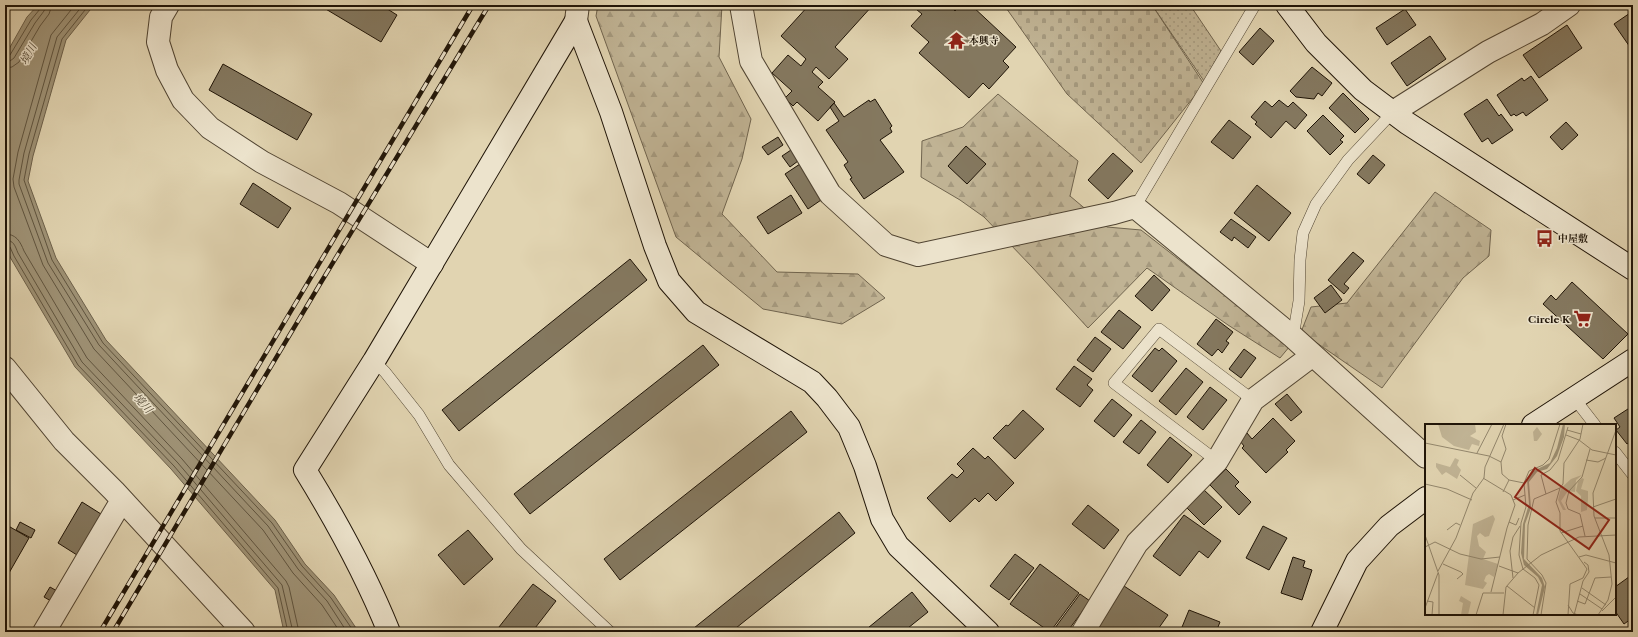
<svg xmlns="http://www.w3.org/2000/svg" width="1638" height="637" font-family="'Libre Caslon Text','Noto Serif JP',serif">
<style>
.green{fill:url(#green-dots);stroke:#70644e}
.forest{fill:url(#forest-firs);stroke:#70644e}
.cemetery{fill:url(#cemetery-stones);stroke:#70644e}
.water{fill:#9f9377;stroke:#6c604a}
.lines{fill:none;stroke-linecap:round;stroke-linejoin:round}
.shore{stroke:#5f543f;stroke-width:1}
.building{fill:#84785f;stroke:#1f1407}
.lane-casing{stroke:#504432;stroke-width:12}
.street-casing{stroke:#504432;stroke-width:24}
.secondary-casing{stroke:#1f1407;stroke-width:24}
.lane{stroke:#ece3cc;stroke-width:11}
.street{stroke:#ece3cc;stroke-width:22}
.secondary{stroke:#ece3cc;stroke-width:22}
.rail-casing{stroke:#1f1407;stroke-width:4.5}
.rail{stroke:#ece3cc;stroke-width:3;stroke-dasharray:9;stroke-linecap:butt}
.labels{text-anchor:middle;dominant-baseline:central;stroke-width:3;stroke-linejoin:round;paint-order:stroke}
.poi-label{font-size:10px;font-weight:bold;fill:#1f1407;stroke:#ece3cc;text-anchor:start}
.water-label{font-size:11px;font-style:italic;fill:#524734;stroke:#ece3cc}
.inset-road{fill:none;stroke:#93876d;stroke-width:1}
.view{fill:#8f2418;fill-opacity:0.15;stroke:#8f2418;stroke-width:2}
.inset-edge{fill:none;stroke:#1f1407;stroke-width:2}
</style>
<defs>
<pattern id="green-dots" width="8" height="8" patternUnits="userSpaceOnUse"><rect width="8" height="8" fill="#c0b394"/><path d="M2 2h.1M6 6h.1" fill="none" stroke="#a5997e" stroke-width="1.8" stroke-linecap="round"/></pattern>
<pattern id="forest-firs" width="22" height="20" patternUnits="userSpaceOnUse"><rect width="22" height="20" fill="#c0b394"/><path d="M5 1l3.5 6h-7zM16 11l3.5 6h-7z" fill="#a5997e"/></pattern>
<pattern id="cemetery-stones" width="16" height="16" patternUnits="userSpaceOnUse"><rect width="16" height="16" fill="#c0b394"/><path d="M2 7V4a2 2 0 0 1 4 0v3zM10 15v-3a2 2 0 0 1 4 0v3z" fill="#a5997e"/></pattern>
</defs>
<rect width="100%" height="100%" fill="#e1d4b1"/>
<filter id="stains"><feTurbulence type="fractalNoise" baseFrequency=".005" numOctaves="4"/><feColorMatrix values="0 0 0 0 .2 0 0 0 0 .09 0 0 0 0 .02 0 0 0 .5 -.17"/></filter>
<radialGradient id="worn" r=".72"><stop offset=".6" stop-color="#630" stop-opacity="0"/><stop offset="1" stop-color="#630" stop-opacity=".3"/></radialGradient>
<path class="green" d="M1152,5h38l31,46 -17,30z"/>
<path class="forest" d="M598,5h124l-3,52 32,62 -9,40 -20,55 55,58 81,2 27,24 -43,26 -79,-15 -87,-72 -80,-221z
M998,94l80,67 -8,35 37,31 34,3 149,116 -10,12 -52,-33 -81,-57 -59,60 -56,-61 -48,-50 -24,-17 -39,-23 1,-36 41,-14z
M1435,192l56,38 -2,26 -26,22 -81,110 -81,-56 10,-25 36,-4z"/>
<path class="cemetery" d="M1004,5h148l52,79 -63,79 -74,-69z"/>
<path class="water" d="M38,5h56l-28,35 -33,116 -5,25 28,77 50,82 169,180 30,44 29,31 22,33v4h-72l-9,-42 -104,-121 -96,-102 -65,-110 -5,-13v-188l22,-39z"/>
<g class="lines">
<path class="shore" d="M75,5l-24,30 -33,117 -5,27 1,8 29,78 51,84 169,181 30,43 29,32 18,27
M83,5l-26,32 -33,116 -5,27v4l29,79 51,82 169,181 30,43 29,32 20,31
M89,5l-27,34 -33,115 -5,26 28,80 51,83 169,180 30,43 29,32 21,31v3
M5,57l5,-2 21,-35 9,-11 1,-4
M5,62l5,-1 4,-3 21,-35 9,-12 2,-6
M5,68l7,-1 7,-5 21,-36 9,-12 3,-9
M5,234c11,0 15,7 19,17l63,107 95,101 104,122 3,6 10,45
M5,240c9,0 10,6 13,13l64,109 96,101 104,122 11,47
M5,245l5,2 4,9 64,109 96,101 104,122 10,44"/>
</g>
<path class="building" d="M319,5h62l16,10 -16,27z
M809,5h64l-38,42 13,12 -19,20 -13,-12 -4,5 11,10 -5,5 17,15 -17,19 -21,-19 -4,4 -8,-8 7,-7 -20,-18 16,-18 13,11 5,-7 -25,-23z
M911,5h10l5,5 4,-5h19l6,6 6,-6h10l45,42 -13,14 6,6 -20,22 -6,-6 -14,15 -50,-45 10,-11 -18,-16 11,-12z
M1405,9l11,16 -29,20 -11,-17z
M1633,11v38l-1,1 -18,-26z
M1567,25l15,23 -43,30 -16,-23z
M1260,28l14,13 -21,24 -14,-13z
M1430,36l16,23 -39,27 -16,-23z
M223,64l89,50 -15,26 -88,-50z
M1312,67l20,16 -10,13 -4,-3 -4,6 -18,-2 -6,-6z
M1531,76l17,24 -22,16 -3,-4 -7,4 -2,-2 -3,2 -14,-21 25,-17 2,3z
M1343,93l26,26 -14,14 -26,-25z
M875,99l17,27 -2,2 2,4 -12,8 24,32 -40,27 -14,-20 2,-1 -8,-13 4,-3 -22,-32 13,-9 -9,-14 4,-4 10,14 25,-17 1,2z
M1487,99l12,17 2,-2 12,16 -21,14 -4,-6 -6,4 -18,-28z
M1279,100l9,7 5,-5 14,13 -12,14 -9,-8 -15,17 -16,-14 2,-2 -6,-5 14,-16 7,6z
M1323,115l21,21 -4,4 3,2 -13,13 -23,-24z
M1229,120l22,17 -18,22 -22,-17z
M1566,122l12,13 -16,15 -12,-13z
M778,137l5,8 -15,10 -6,-8z
M966,146l20,18 -19,20 -19,-18z
M791,150l7,11 -8,6 -8,-11z
M1113,153l20,18 -25,28 -20,-19z
M1373,155l12,10 -16,19 -12,-10z
M800,164l24,34 -16,11 -23,-35z
M253,183l38,25 -13,20 -38,-24z
M1257,185l34,28 -22,28 -35,-28z
M791,195l11,18 -34,21 -11,-17z
M1231,219l25,18 -8,11 -14,-11 -2,4 -12,-9z
M1353,252l11,9 -20,23 5,4 -5,6 -16,-14z
M630,259l17,21 -188,151 -17,-21z
M1154,275l16,15 -18,21 -17,-15z
M1572,282l56,52 -25,25 -60,-55 8,-9 5,5z
M1331,285l11,15 -17,13 -11,-15z
M1119,310l22,17 -18,22 -22,-17z
M1216,319l17,13 -7,9 3,2 -7,10 -4,-4 -6,7 -15,-12z
M1095,337l16,12 -18,23 -16,-12z
M703,345l16,20 -189,149 -16,-20z
M1155,348l4,3 3,-3 15,13 -25,31 -20,-16z
M1244,349l12,9 -15,20 -12,-9z
M1074,366l18,13 -5,6 6,5 -13,17 -24,-18z
M1186,368l17,14 -27,33 -17,-14z
M1210,387l17,13 -24,30 -16,-13z
M1287,394l15,18 -11,9 -16,-17z
M1112,399l20,16 -18,22 -20,-16z
M1631,407l2,2v31l-6,4 -11,-14 4,-3 -6,-9z
M1023,410l21,19 -29,30 -22,-21 13,-13 2,1z
M791,411l16,21 -187,148 -16,-21z
M1273,418l22,23 -9,9 2,2 -22,21 -24,-25 2,-2 -4,-5 7,-8 5,6z
M1141,420l15,12 -17,22 -16,-12z
M1170,437l22,18 -24,28 -21,-18z
M973,448l12,11 3,-3 26,27 -18,18 -8,-8 -9,9 -4,-4 -25,24 -23,-24 25,-24 5,4 7,-7 -7,-7z
M1226,469l13,13 -4,4 16,16 -12,13 -29,-30z
M1203,489l19,18 -18,18 -18,-18z
M82,502l19,12 -24,41 -19,-12z
M1088,505l31,25 -15,19 -32,-25z
M839,512l16,21 -124,99h-42z
M1184,515l37,26 -13,17 -9,-7 -19,25 -27,-20z
M20,522l15,8 -4,8 -15,-8z
M5,524l24,14 -24,42z
M1263,526l24,12 -18,32 -23,-12z
M468,530l25,29 -29,26 -26,-30z
M1015,554l19,14 -25,32 -19,-14z
M1293,557l12,4 -2,6 9,3 -10,30 -21,-7z
M1040,564l39,29 -29,39 -40,-28z
M1633,574v48l-2,-3 -7,5 -9,-13v-24z
M533,584l23,17 -24,31h-37z
M1124,586l44,29 -12,17h-60z
M50,587l7,4 -6,10 -7,-4z
M912,592l16,20 -25,20h-40z
M1080,594l10,7 -23,31h-15z
M1189,610l31,12 -4,10h-36z"/>
<g class="lines">
<defs>
<path id="lane" d="M1135,207l120,-202
M1293,337l6,-36 1,-41 3,-27 13,-29 32,-44 45,-48
M374,361l11,11 34,43 30,50 72,84 89,83
M1574,398l21,27
M1615,452l18,23
M1217,461l-103,-78 45,-54 94,71"/>
<path id="street" d="M168,5l-7,12 -3,25 9,28 16,30 27,28 52,34 77,41 93,61
M741,5l10,56 79,133 56,51 32,10 196,-42 21,-6 158,130 133,120
M576,21l2,-16
M1393,112l95,-60 54,-28 27,-19
M5,368l59,73 50,50 130,141
M44,632l78,-132
M1083,632l54,-89 80,-82 36,-61 52,-39 6,-8"/>
<path id="secondary" d="M1287,5l29,38 47,47 44,33 226,146
M1533,425l100,-65
M389,632c-23,-57 -52,-110 -84,-162l69,-109 202,-340 35,91 44,134 14,35 27,31 116,70 15,16 22,29 16,39 17,53 16,27 90,86
M1322,632l35,-71 32,-35 37,-28"/>
</defs>
<use href="#lane" class="lane-casing"/>
<use href="#street" class="street-casing"/>
<use href="#secondary" class="secondary-casing"/>
<use href="#lane" class="lane"/>
<use href="#street" class="street"/>
<use href="#secondary" class="secondary"/>
<defs>
<path id="rail" d="M100,632l373,-627
M113,632l207,-348 169,-279"/>
</defs>
<use href="#rail" class="rail-casing"/>
<use href="#rail" class="rail"/>
</g>
<defs>
<symbol id="temple-bare" viewBox="-9 -9 18 18"><path d="M0-6L5-2H3V0L6.5 2.5H4V6H1.5V3h-3V6H-4V2.5H-6.5L-3 0V-2H-5Z" fill="#8f2418" stroke="#ece3cc" stroke-width="2.5" paint-order="stroke"/></symbol>
<symbol id="bus-bare" viewBox="-9 -9 18 18"><path d="M-5-6H5V4H4V6H2V4H-2V6H-4V4H-5ZM-3.5-4V0h7V-4ZM-3.5 1.2v1.5H-2V1.2ZM2 1.2v1.5H3.5V1.2Z" fill="#8f2418" stroke="#ece3cc" stroke-width="2.5" paint-order="stroke"/></symbol>
<symbol id="supermarket-bare" viewBox="-9 -9 18 18"><path d="M-6-5.5h2.5l.6 2H6L4.5 2H-2.5L-4.4-4H-6ZM-1.5 3.2a1.3 1.3 0 1 0 .1 0ZM3 3.2a1.3 1.3 0 1 0 .1 0Z" fill="#8f2418" stroke="#ece3cc" stroke-width="2.5" paint-order="stroke"/></symbol>
</defs>
<g fill-rule="evenodd">
<use href="#temple-bare" x="944" y="28" width="25" height="25"/>
<use href="#bus-bare" x="1532" y="226" width="25" height="25"/>
<use href="#supermarket-bare" x="1570" y="306" width="25" height="25"/>
</g>
<g class="labels">
<g class="poi-label">
<text x="969" y="40">本興寺</text>
<text x="1558" y="238">中屋敷</text>
<text x="1570" y="319" text-anchor="end">Circle K</text>
</g>
<g class="water-label">
<text transform="translate(28 54) rotate(-61)">境川</text>
<text transform="translate(143 403) rotate(48)">境川</text>
</g>
</g>
<g transform="translate(1425 424)">
<rect width="191" height="191" fill="#e1d4b1"/>
<path d="M112,3l5,7 -5,7h-3l-1,-9z" fill="#c0b394"/>
<path d="M13,0h37l1,8 -6,4 10,5 -1,5 -7,-2 -3,6 -15,-4 -12,-9zM30,34l4,2 -2,5 4,5 -4,9 -11,-7 -4,3 -6,-8v-4l14,4zM157,51l-6,5 -1,12 -7,-1 -7,10 5,9h-3l-5,-10 3,-12 10,-9zM68,91l2,4 -6,17 -4,1 -5,-4 -3,3 2,10 7,6 -3,7 15,5 -4,13 -5,-3 -3,2 -2,5 3,2 -4,6 -18,-4 8,-61zM36,172l10,6 -3,13h-7l2,-12 -4,-2z" fill="#c0b394"/>
<path d="M157,54l2,1 -3,10 7,2v8l-1,11 -6,2v-16l-5,-5 2,-9z" fill="#c0b394"/>
<path d="M138,0h2l-1,13 -7,19 -10,13 -10,3 -8,10 2,26 -6,16 -1,35 18,19 3,9 -7,28h-2l6,-30 -4,-8 -14,-12 -3,-12 2,-29 6,-20 -2,-24 4,-8 19,-9 7,-15z" fill="#9f9377"/>
<path class="inset-road" d="M81,0l-4,12 4,13 -5,13 1,12 7,6 15,3 5,-12 14,-6 6,-6 11,-35M142,6l14,4M141,11l13,5 13,10 24,5M0,19l64,13 12,6M52,29l15,-29M161,36l12,2 8,-4M35,51l16,13M58,54l28,17 4,10 -8,23 -16,64M99,59l2,24 -5,16 -2,32 4,14 12,9 4,7 -6,30M0,60l22,5 25,11M135,64l3,-4 1,-21 16,-24 3,-15M78,68l6,-12M121,70l-5,-19 9,-5 8,-10 10,-33M88,76l12,-5M168,83l23,-8M170,94h21M84,98l7,3 3,-7M22,106l9,-7 4,2M136,109l22,-7M0,111l14,40v40M160,112l-5,-22 -12,-5 -2,-6 3,-12 13,-14 8,-28M0,123l10,-5 25,12 21,5 19,-2M154,133l7,-2 30,8M18,140l18,8 2,2 -6,5M74,142l19,7M13,147l18,-33 17,-45 11,-15 1,-11 19,-43M88,154l-3,-27 3,-14 7,-11M82,162l28,22M157,164l24,17M155,170l22,15M2,177l6,1 -1,13M152,177l8,3 10,-26 16,-1M143,181l5,8 5,2M0,184l13,-35M177,187l14,-14M51,191l7,-22h21M78,191l3,-28 12,-14 23,-18 38,-18 37,-2M116,191l5,-32 -4,-8 -15,-16 1,-34 6,-26 26,-11 -4,14 4,11v18l27,38 -4,9 -13,6 -2,31M149,191l9,-34 6,-9 -1,-7 -4,-3M173,191l10,-15 4,-16 -3,-29 -15,-39 -1,-23 23,-63"/>
<path class="view" d="M110,44l74,52 -20,29 -74,-52z"/>
<rect width="191" height="191" class="inset-edge"/>
</g>
<rect width="1638" height="637" fill="none" stroke="#e1d4b1" stroke-width="20"/>
<rect x="6" y="6" width="1626" height="625" fill="none" stroke="#1f1407" stroke-width="2"/>
<rect x="10" y="10" width="1618" height="617" fill="none" stroke="#1f1407"/>
<rect width="100%" height="100%" filter="url(#stains)"/>
<rect width="100%" height="100%" fill="url(#worn)"/>
</svg>
